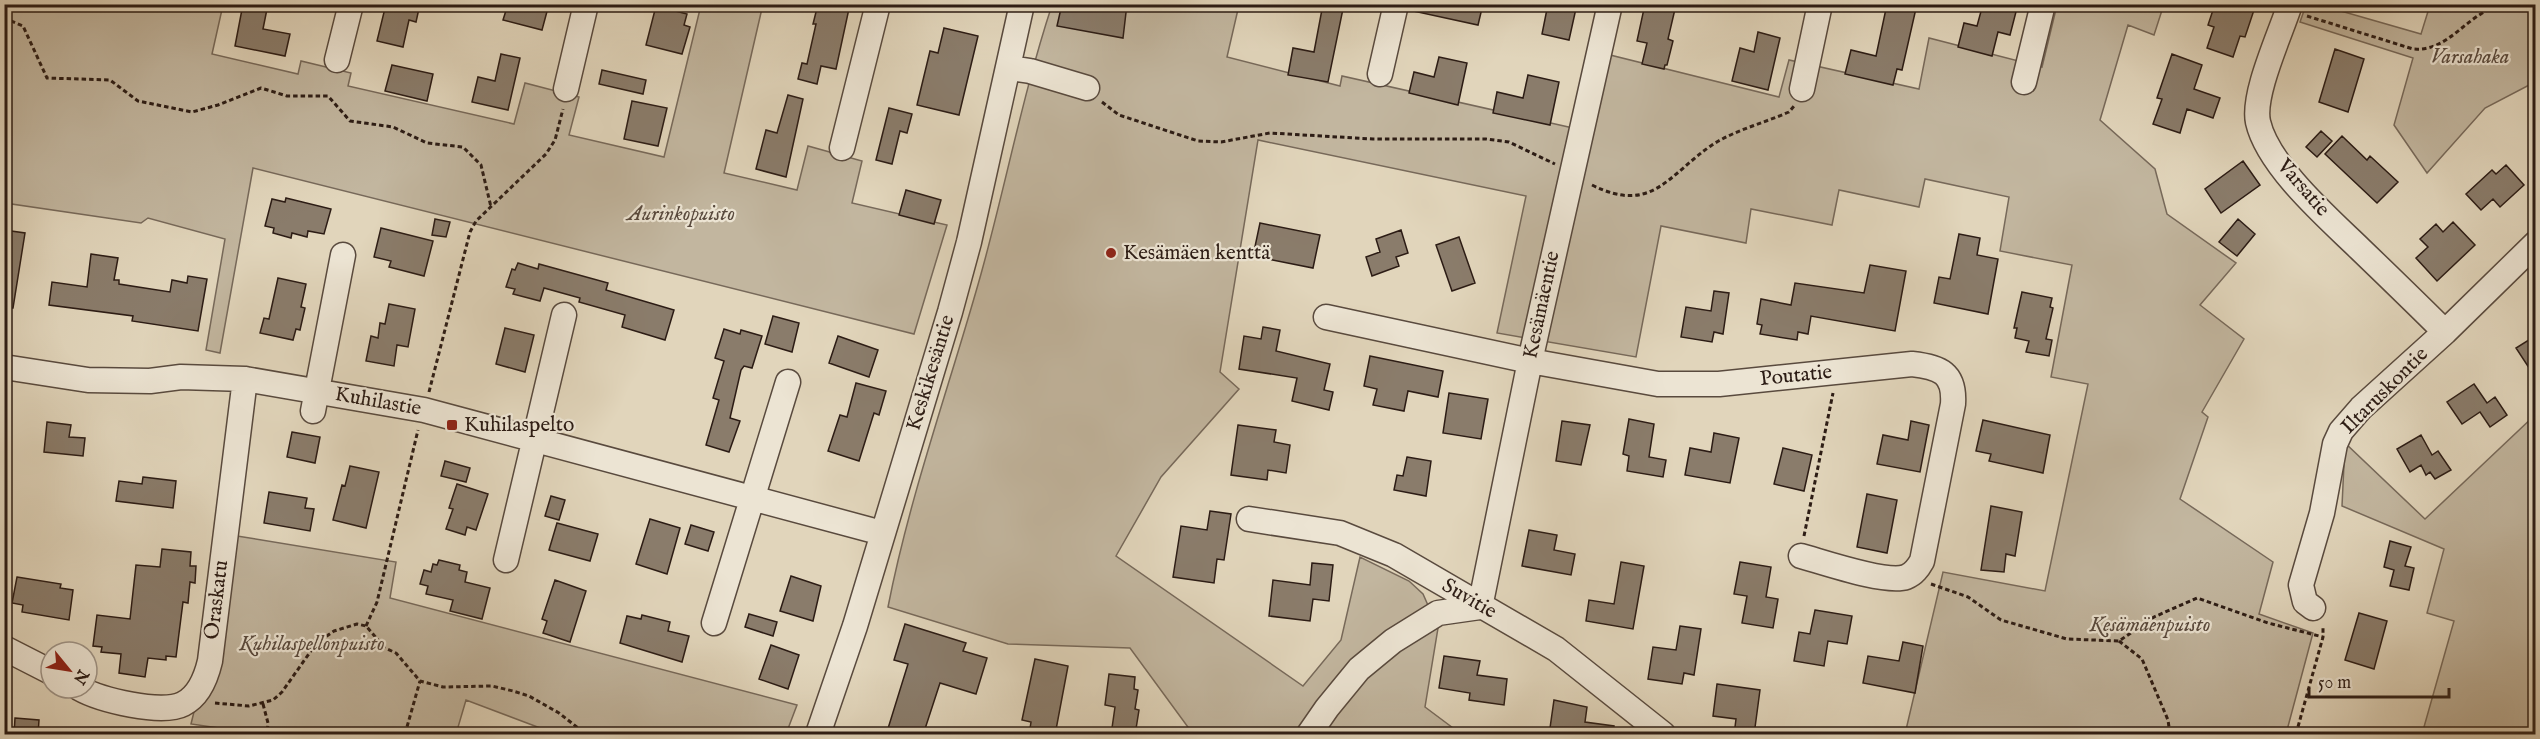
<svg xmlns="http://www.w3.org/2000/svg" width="2540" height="739" font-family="'IM FELL English',serif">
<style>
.green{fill:#c2b69f;stroke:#77695a;stroke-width:1.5}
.building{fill:#8a7c6b;stroke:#2c1c15;stroke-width:1.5}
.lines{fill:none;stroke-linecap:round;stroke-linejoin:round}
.minor-casing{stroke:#594a3e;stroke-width:27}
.path{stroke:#2c1c15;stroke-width:3;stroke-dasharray:4.5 3;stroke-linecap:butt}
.minor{stroke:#ece4d3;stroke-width:24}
.poi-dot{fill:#8f2418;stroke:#ece4d3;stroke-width:2}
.labels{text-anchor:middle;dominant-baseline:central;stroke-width:4.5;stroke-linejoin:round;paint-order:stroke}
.park-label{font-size:21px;font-style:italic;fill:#594a3e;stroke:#ece4d3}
.street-label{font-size:21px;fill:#2c1c15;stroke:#ece4d3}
.poi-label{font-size:21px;fill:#2c1c15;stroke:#ece4d3;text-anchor:start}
</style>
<rect width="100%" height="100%" fill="#e1d5bb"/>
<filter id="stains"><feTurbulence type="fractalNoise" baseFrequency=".00333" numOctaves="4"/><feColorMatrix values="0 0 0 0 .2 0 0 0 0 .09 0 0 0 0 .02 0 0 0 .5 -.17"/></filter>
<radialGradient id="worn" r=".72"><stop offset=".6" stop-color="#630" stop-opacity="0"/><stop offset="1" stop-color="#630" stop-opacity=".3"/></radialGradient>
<path class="green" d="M763,4l-39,169 73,17 11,-44 54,15 -10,42 95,22 -33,109 -661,-166 -33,185 -14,-3 19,-111 -77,-21 -7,5 -136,-20v-198h218l-11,49 86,20 3,-13 50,12 -3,13 166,38 11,-41 54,14 -10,38 95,22 37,-152z
M2164,4l-10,31 -26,-10 -28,95 55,49 12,45 69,49 -36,42 44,34 -42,73 6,5 -28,82 93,63 -14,52 54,19 -27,101h-381l38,-162 102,19 43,-207 -37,-7 21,-112 -72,-14 9,-54 -84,-18 -6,28 -80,-17 -7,35 -81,-16 -5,34 -85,-17 -25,131 -139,-24 29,-137 -268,-56 -38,232 19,17 -78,88 -45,79 187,130 38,-46 19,-83 49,24 14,13 15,34 -13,79 36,27h-268l-63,-86 -122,-4 -120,-37c22,-113 62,-222 93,-333 25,-90 42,-181 71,-269h187l-12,52 113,29 2,-10 249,56 19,-77 169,42 10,-37 130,29 10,-51 113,29 15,-62z
M2306,5h14l101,29 9,-29h105v77l-50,26 -58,65 -33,-48 19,-67 -113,-36z
M2535,415v319h-113l32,-113 -27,-8 17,-64 -102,-43 3,-63 80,76z
M237,536l159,26 -6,36 407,107 -11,29h-230l-90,-34 -10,34h-210v-2l-55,-8z"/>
<path class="building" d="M243,4h25l-5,25 27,5 -5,22 -50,-10z
M386,4h34l-4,18 -7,-2 -6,27 -26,-6z
M508,4h41l-7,26 -39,-10z
M818,4h32l-14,65 -15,-3 -4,18 -19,-5 4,-16 5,1 9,-40h-3z
M1062,4h65l-4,34 -66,-12z
M1323,4h21l-16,78 -40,-7 5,-27 21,4z
M1414,4h69l-5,21 -65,-14z
M1548,4h29l-8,36 -27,-6z
M1645,4l30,5 -7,30 5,2 -6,24h-2l-1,4 -22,-5 5,-21 -10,-2z
M1887,4h30l-15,66 -5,-1 -4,16 -48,-11 6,-24 25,6z
M1983,4h35l-8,31 -12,-3 -6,24 -34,-9 6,-24 13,3z
M2215,4h30l10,3 -10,30 -5,-1 -7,21 -26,-9 7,-21 -6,-2z
M656,6l31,8 -3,11 6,2 -8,27 -36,-9z
M944,28l34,8 -19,79 -42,-10 13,-54 8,2z
M1758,32l22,6 -12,52 -36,-9 8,-33 14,4z
M2335,49l29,10 -16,53 -29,-10z
M501,54l19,4 -12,52 -36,-8 6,-25 17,4z
M2172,54l30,11 -8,24 26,9 -7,20 -26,-9 -7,24 -27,-9 9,-25 -5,-1z
M1439,57l28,6 -9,42 -49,-12 5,-21 20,5z
M392,65l41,9 -6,27 -42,-10z
M602,70l44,10 -3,14 -44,-10z
M1528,75l31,7 -9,43 -57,-12 4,-21 26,6z
M788,95l15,4 -17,78 -30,-8 10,-39 11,3z
M632,101l35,7 -9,38 -34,-7z
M889,108l23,6 -5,19 -7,-2 -8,33 -16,-4z
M2321,131l11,10 -15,16 -11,-10z
M2342,136l25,24 3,-4 28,26 -21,21 -52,-49z
M2243,161l17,24 -39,28 -16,-24z
M2506,165l18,20 -24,22 -7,-8 -12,11 -15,-16 26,-24 4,4z
M906,190l35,10 -7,24 -35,-9z
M286,198l45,11 -7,25 -16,-3 -1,6 -15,-4 -1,5 -18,-5 1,-5 -9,-2 7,-27 13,3z
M435,219l15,3 -4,15 -14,-2z
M2238,219l17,15 -18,22 -18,-14z
M2453,222l22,23 -38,36 -21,-23 12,-11 -8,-8 16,-15 7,8z
M1260,223l60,12 -7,33 -60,-12z
M381,228l52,13 -9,35 -35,-9 2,-6 -17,-4z
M4,230l21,3 -12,75h-9z
M1401,230l7,23 -12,4 3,9 -27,10 -6,-19 14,-5 -4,-13z
M1959,234l21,4 -3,17 21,4 -10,55 -54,-11 5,-26 11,2z
M1459,237l16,46 -23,8 -16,-46z
M91,254l27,4 -4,22h5v4l51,8 2,-12 15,3 1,-7 19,3 -9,52 -66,-10 1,-5 -84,-11 3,-23 35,5z
M518,263l20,6 1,-5 69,19 -2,7 68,20 -9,30 -43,-13 3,-12 -46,-13 1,-4 -36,-10 -4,13 -27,-7 2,-5 -9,-2 6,-18 3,1z
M1870,265l36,6 -11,60 -84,-15 -3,18 -10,-2 -1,8 -37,-6 2,-9 -5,-1 4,-25 30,6 4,-22 69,10z
M278,278l28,6 -5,23 4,1 -5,22 -4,-1 -3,11 -33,-7 4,-15 5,1z
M1714,291l15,2 -6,41 -9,-2 -2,10 -31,-5 5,-30 25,4z
M2022,292l30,6 -2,9 3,1 -7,31 6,1 -3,16 -23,-4 3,-11 -14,-3 2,-10h-3z
M389,304l26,5 -7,38 -11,-2 -3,21 -28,-5 5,-25 7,2 2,-15 5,1z
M773,316l26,7 -7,29 -27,-8z
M1263,327l17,3 -4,21 54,13 -6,26 9,2 -4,18 -37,-9 5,-23 -58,-9 5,-33 17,3z
M505,328l29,7 -9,37 -29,-8z
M724,329l16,5 1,-4 21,6 -10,32 -8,-2 -3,4 -11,48 10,3 -11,31 -23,-7 13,-45 -6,-2 11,-37 -9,-3z
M838,336l40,14 -9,27 -40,-14z
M2535,336v41l-19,-29z
M1370,356l73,15 -5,26 -30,-6 -4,20 -31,-6 4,-16 -13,-3z
M856,383l30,8 -7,24 -5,-2 -15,48 -31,-10 12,-36 7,2z
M2474,384l13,19 8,-6 12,18 -17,12 -10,-15 -18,12 -15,-22z
M1449,393l39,6 -7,40 -38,-6z
M1629,419l25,5 -5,33 17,3 -3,17 -36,-6 2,-15 -6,-2z
M1983,420l67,15 -7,38 -54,-12 2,-7 -15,-3z
M1562,421l28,4 -9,40 -25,-4z
M1911,421l18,4 -9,47 -43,-8 6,-29 25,5z
M47,422l24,3 -2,12 16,1 -2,18 -39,-4z
M1238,425l38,5 -2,12 16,3 -4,28 -18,-3 -1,10 -36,-5z
M292,432l28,5 -5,26 -28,-6z
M1714,433l25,5 -9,45 -45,-8 5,-27 21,4z
M2421,435l11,20 6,-4 13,19 -16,9 -5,-7 -4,3 -5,-10 -11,7 -13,-23z
M1783,448l29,7 -8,36 -30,-7z
M1407,457l24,4 -5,35 -32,-6 3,-15 6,1z
M445,461l25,7 -4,14 -25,-6z
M350,466l29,6 -13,56 -33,-8 9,-35 3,1z
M143,477l33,4 -3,27 -57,-7 3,-20 23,3z
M457,484l31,10 -12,36 -9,-3 -2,8 -19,-6 7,-20 -4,-1z
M269,492l38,6 -2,10 9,1 -4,22 -46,-8z
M1867,494l30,6 -10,53 -30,-6z
M551,496l14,4 -6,20 -14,-4z
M1991,506l31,6 -7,44 -9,-2 -2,18 -23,-2z
M1210,511l21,3 -7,46 -7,-1 -3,24 -41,-6 8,-51 26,4z
M650,519l30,9 -13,46 -31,-10z
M557,523l41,11 -8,27 -41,-11z
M691,525l23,7 -6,19 -23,-7z
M1529,530l28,5 -3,15 21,4 -4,21 -49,-9z
M2390,541l21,6 -6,19 9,2 -5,22 -19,-4 4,-16 -10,-3z
M162,549l29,3 -1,14h6l-1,17 -5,-1 -2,21 -5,-1 -7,55 -10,-1v4l-18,-2 -3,19 -26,-4 2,-19 -20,-2 1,-5 -9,-1 4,-31 33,4 6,-54 24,2z
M439,560l21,5 -1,5 8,2 -2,10 25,6 -8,31 -32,-8 3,-11 -27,-6 2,-8 -8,-2 4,-14 7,2 2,-8 4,1z
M1621,562l23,4 -11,63 -47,-8 3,-21 25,4z
M1740,562l31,5 -5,30 12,2 -5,29 -31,-5 5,-27 -13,-2z
M1312,563l21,2 -4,36 -16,-2 -3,22 -41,-5 4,-36 37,5z
M791,576l30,10 -8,35 -33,-10z
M17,577l44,7 -1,4 13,2 -4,30 -47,-8 1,-7 -11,-2z
M555,580l31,11 -16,51 -27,-9 4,-12 -5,-2z
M1815,610l37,6 -5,28 -19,-3 -4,25 -30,-5 5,-29 11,2z
M2359,613l28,8 -13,48 -29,-9z
M749,614l28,8 -4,14 -28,-9z
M642,615l28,7 -2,9 21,5 -7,26 -62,-19 7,-27 14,3z
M905,624l61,19 -3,8 24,7 -11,36 -36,-11 -17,52h-37l22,-71 -14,-4z
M1680,626l21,3 -7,46 -10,-2 -2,11 -34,-5 5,-32 23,3z
M1903,642l20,4 -8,47 -52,-10 5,-27 31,5z
M771,645l28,10 -11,34 -29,-10z
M1444,656l36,5 -3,14 30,4 -3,26 -35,-5 1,-7 -31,-5z
M1035,659l33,7 -13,69h-26l2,-13 -9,-2z
M1109,674l26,3 -1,12 4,1 -3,19 4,1 -4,25h-24l4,-28 -10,-2z
M1717,684l43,6 -6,45h-20l2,-16 -23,-3z
M1554,700l33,7 -2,15 29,4 -1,9h-64z
M15,718l24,2 -1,15h-24z"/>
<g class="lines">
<defs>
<path id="minor" d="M2290,4c-9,29 -38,90 -32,118 10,44 70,96 102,127 28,27 57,55 85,83
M337,60l14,-56
M1010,68l20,3 57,17
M1380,74l16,-70
M2024,82l19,-78
M566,89l20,-85
M1802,89l18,-85
M842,148l36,-144
M1326,317l204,44 128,23h61l193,-20c28,3 43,9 41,40l-31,157c-4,7 -8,13 -16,16 -20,7 -83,-15 -105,-21
M4,367l84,13 62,1 31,-4 64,2 179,31 458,123
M313,411l30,-156
M1249,519l91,14 54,22 162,94 107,85
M506,560l58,-245
M1480,607l50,-246 80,-357
M2313,608l-8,-6 -4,-17 21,-72 13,-69 6,-13 20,-23 84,-76 91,-89
M714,623l74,-241
M4,648l47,24
M79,688c21,12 83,27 104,16 16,-8 23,-26 27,-43l35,-282
M818,734l37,-108 95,-314 19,-70 53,-238
M1309,734l18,-26 32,-39 34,-28 45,-28 42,-6"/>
</defs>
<use href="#minor" class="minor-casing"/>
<path class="path" d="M2307,16l106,33c37,3 52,-35 90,-45
M4,18l19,8 24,52 63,2 28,21 54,11 26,-7 43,-17 26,8h41l22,25 43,6 34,16 36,4 18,18 10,42
M1102,102l17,13 79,26 23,1 49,-9 103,6h113l23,3 46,22
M1592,185c60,30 76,-10 120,-40 23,-15 52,-22 77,-33l5,-6
M429,392l41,-160 6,-11 70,-67 9,-14 8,-31
M1804,536l29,-143
M1931,584l37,13 33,23 66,19 52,2 35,-24 43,-19 71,25 55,14
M366,626l11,-24 41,-172
M2119,641l23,18 26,61 2,14
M215,703l34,3 24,-6 9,-8 31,-44 11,-10 10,-7 23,-7 9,2 19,22 11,5 24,28 23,6 49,-1 21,5 16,5 30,17 23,18 29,3
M263,704l5,19 -1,11
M405,734l15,-53
M2296,734l27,-97v-10"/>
<use href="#minor" class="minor"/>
</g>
<g class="poi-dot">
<circle cx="1111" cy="253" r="6"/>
<rect x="446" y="419" width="12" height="12" rx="3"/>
</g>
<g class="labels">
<g class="park-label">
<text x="2470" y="57">Varsahaka</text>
<text x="681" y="214">Aurinkopuisto</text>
<text x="2150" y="625">Kesämäenpuisto</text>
<text x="312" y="644">Kuhilaspellonpuisto</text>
</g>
<g class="street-label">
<text transform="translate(2303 188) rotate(49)">Varsatie</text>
<text transform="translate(1542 305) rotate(-78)">Kesämäentie</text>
<text transform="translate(931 373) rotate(-73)">Keskikesäntie</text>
<text transform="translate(1796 376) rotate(-6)">Poutatie</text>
<text transform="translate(2385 391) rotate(-45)">Iltaruskontie</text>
<text transform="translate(378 402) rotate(10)">Kuhilastie</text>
<text transform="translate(1469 599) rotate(30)">Suvitie</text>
<text transform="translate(217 600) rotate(-83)">Oraskatu</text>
</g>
<g class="poi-label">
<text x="1123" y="253">Kesämäen kenttä</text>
<text x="464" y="425">Kuhilaspelto</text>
</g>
</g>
<rect width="2540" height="739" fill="none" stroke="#e1d5bb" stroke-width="24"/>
<rect x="6" y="6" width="2528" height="727" fill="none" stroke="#2c1c15" stroke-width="3"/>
<rect x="12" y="12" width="2516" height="715" fill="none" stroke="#2c1c15" stroke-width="1.5"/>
<g transform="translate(69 670) rotate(120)"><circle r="28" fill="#ece4d3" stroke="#9f9487" stroke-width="1.5"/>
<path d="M0-4.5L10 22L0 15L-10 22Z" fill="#8f2418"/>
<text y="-9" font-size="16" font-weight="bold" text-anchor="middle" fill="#2c1c15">N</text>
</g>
<path d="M2309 688v9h140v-9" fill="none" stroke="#2c1c15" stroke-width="3"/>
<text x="2318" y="688" font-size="18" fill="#2c1c15" stroke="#ece4d3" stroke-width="4.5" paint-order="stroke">50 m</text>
<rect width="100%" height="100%" filter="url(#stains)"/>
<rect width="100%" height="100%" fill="url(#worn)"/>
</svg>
